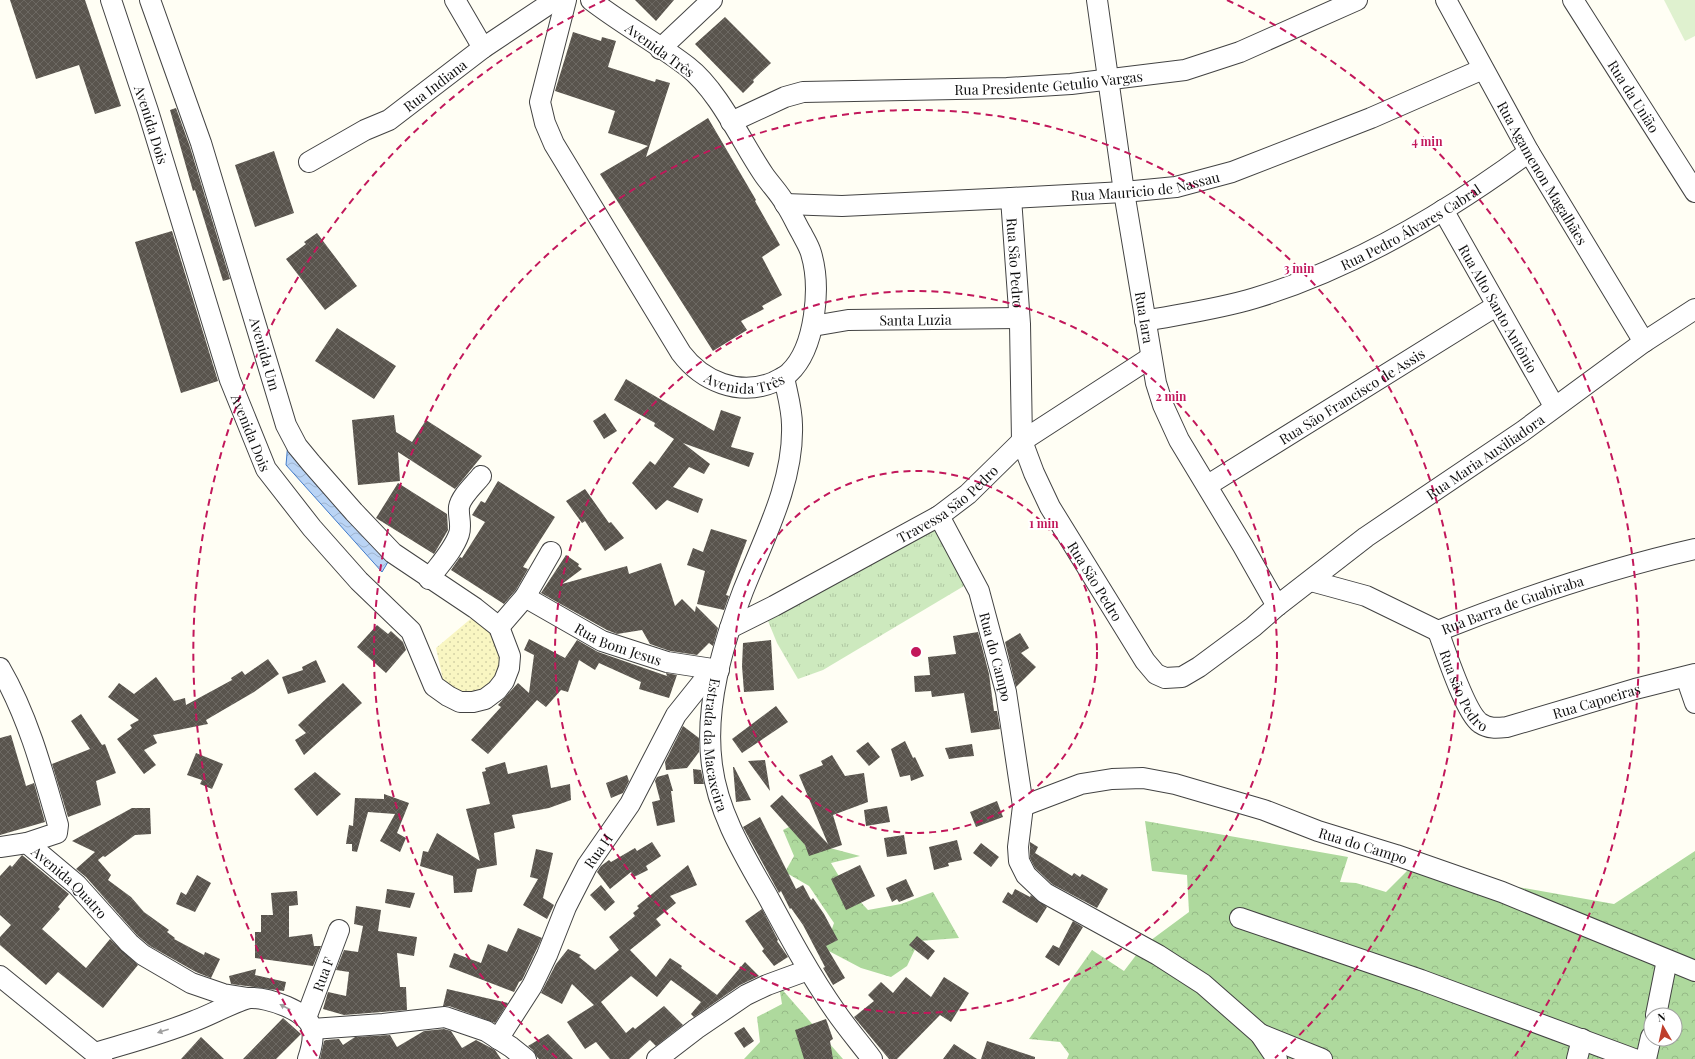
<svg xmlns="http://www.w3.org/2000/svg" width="1695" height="1059" font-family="'Playfair Display',serif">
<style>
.grass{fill:url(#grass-tufts)}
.forest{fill:url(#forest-crowns);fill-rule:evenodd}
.sand{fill:url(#sand-dots)}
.pitch{fill:#dff1cf}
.water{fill:url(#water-waves);stroke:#437cca}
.building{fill:url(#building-cross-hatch)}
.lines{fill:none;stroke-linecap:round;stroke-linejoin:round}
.minor-casing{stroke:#434343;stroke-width:22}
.minor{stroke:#fff;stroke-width:20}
.oneway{fill:#9f9f9f}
.ring{fill:none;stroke:#c2185b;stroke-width:2;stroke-dasharray:7 5}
.labels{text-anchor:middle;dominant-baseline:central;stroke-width:4;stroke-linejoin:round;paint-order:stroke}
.street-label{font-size:14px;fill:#101010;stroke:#fff}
.centre{fill:#c2185b;stroke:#fff;stroke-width:2}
.ring-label{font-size:12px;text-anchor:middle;font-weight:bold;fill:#c2185b;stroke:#fff;stroke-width:4;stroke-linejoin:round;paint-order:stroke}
</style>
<defs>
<pattern id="grass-tufts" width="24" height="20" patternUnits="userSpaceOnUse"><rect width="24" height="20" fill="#cde9be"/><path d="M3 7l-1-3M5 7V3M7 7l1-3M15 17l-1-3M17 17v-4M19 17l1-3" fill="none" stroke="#afc7a2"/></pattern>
<pattern id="forest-crowns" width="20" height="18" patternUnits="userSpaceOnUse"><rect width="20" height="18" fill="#aed99d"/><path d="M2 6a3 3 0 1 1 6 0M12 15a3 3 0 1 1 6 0" fill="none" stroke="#95b986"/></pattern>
<pattern id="sand-dots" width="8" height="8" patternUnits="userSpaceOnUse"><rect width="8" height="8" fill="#f9f6c2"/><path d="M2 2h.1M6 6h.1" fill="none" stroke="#d4d2a6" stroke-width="1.8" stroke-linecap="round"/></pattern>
<pattern id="water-waves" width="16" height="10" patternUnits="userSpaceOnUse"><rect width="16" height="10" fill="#bad4f5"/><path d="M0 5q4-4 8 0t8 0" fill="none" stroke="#9fb5d1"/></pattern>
<pattern id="building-cross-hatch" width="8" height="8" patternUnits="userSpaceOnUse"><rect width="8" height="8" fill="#59544d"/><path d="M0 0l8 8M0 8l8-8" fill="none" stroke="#6c6862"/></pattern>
</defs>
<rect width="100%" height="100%" fill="#fffef4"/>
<path class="grass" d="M937,519l37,61 -151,90 -25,9 -21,-36 -13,-32z"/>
<path class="forest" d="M1145,821l203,36 -8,25 16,1 30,9 24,-24 204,36 81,-53v208h-628l2,-5 -9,-12 -31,-3 63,-89 32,21 19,-25 46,-34 -2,-37 -35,-4zM1651,1015h24v24h-24z
M799,822l31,26 30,8 -29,7 12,20 25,27 33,-6 32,-12 26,46 -40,3 -12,25 -16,11 -30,-9 -36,-19 9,-26 -25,-37 -24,-14 9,-16 -11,-26z
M779,986l64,73h-99l16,-17 -3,-25 25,-13z"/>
<path class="sand" d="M474,616l28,18 8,48 -50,17 -17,-19 -7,-32z"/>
<path class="pitch" d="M1664,0h31v36l-10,5z"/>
<path class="water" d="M288,442l100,120 -6,10 -96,-107z"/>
<path class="building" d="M10,0h75l36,106 -26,8 -16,-49 -43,14z
M635,0h39l-18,21z
M725,17l46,46 -18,17 1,2 -11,11 -48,-49z
M573,32l28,9 1,-4 14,4 -8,26 47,15 1,-3 14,4 -24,74 62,-39 48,82 -1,1 25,44 -18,12 20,38 -20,11 2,3 -23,12 6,9 -34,21 -113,-177 48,-28 -40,-13 7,-22 -60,-20z
M176,108l14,39 40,132 -7,2 -28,-91 -2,1 -23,-81z
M274,151l20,62 -39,14 -20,-62z
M172,231l46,150 -37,12 -46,-151z
M317,233l40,53 -32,24 -39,-51 20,-15 -2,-2z
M337,328l59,38 -22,33 -59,-38z
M626,379l88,52 7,-21 20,7 -10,30 23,6 -5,14 -66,-24 27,21 -6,10 -15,-7 -16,20 30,12 -5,14 -31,-13 -11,10 -24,-27 18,-22 5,4 19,-26 -20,-13 1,-3 -41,-23z
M605,413l12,18 -13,8 -11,-18z
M394,415l2,17 16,10 14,-22 56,36 -27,33 -57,-37 2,29 -42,4 -6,-65z
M498,481l57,36 -32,50 5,2 -12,21 -12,14 -53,-34 9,-13 2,1 23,-36 -13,-7 9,-14 4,2z
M398,483l49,31 1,16 -14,24 -58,-36z
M585,489l24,34 2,-1 13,16 -19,13 -20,-30 -3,2 -16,-22z
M711,529l36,11 -21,55 3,1 -5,14 -27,-6 8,-33 -18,-6 6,-17 10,4z
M566,555l13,9 -1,2 4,3 -20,15 65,-18 2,8 32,-11 14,43 7,-7 13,13 1,-6 22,22 -5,18 -4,-3 -12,12 -27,-4 -20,-7 -8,-14 -25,4 -10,-4 -66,-37z
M377,625l11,9 3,-3 12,11 3,8 -20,23 -29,-26z
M978,632l11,42 5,37h3l3,18 -29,4 -7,-40 -32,4 -1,-6 -16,1 -1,-16 16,-1 -2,-18 28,-3 -3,-18z
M1020,633l9,15 -8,5 15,14 -20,20 -11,-45z
M529,639l36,19 12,-18 21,12 69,24 -1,-3 11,2 -8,23 -30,-9 2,-7 -42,-19 -4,7 -16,-10 -11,32 -7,-2 -15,17 -9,-7 -49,54 -17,-14 30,-33 -3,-2 20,-22 11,10 5,-38 -10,-5z
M771,640l3,50 -30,2 -2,-26 1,-23z
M268,659l11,15 -25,18 -48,28 2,4 -55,11 4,8 -13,7 12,15 -12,9 -27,-35 15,-11 -2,-3 9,-5 -31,-23 11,-14 15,11 22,-17 18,24 11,-3 1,7 46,-25 -1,-2 11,-7 3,4z
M316,660l10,22 -38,12 -6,-17 21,-7 -1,-3z
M343,683l19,20 -58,52 -9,-15 11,-7 -8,-8z
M776,706l12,16 -46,31 -10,-14z
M81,714l21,31 3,-1 11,29 -20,8 5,24 -33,12 -16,-53 38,-15 -19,-28z
M683,726l16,12v14l-12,16 -21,2 -1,-8z
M11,735l15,51 8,-3 11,39 -45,13v-97z
M905,741l8,17 2,-1 9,19 -13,5 -1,-6 -10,2 -9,-28z
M868,742l12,15 -11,9 -13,-15z
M972,744l2,12 -11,1 -14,2 -4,-11z
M196,753l27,11 -11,25 -12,-5 2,-4 -15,-5z
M832,755l13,21 19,-3 4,29 -35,13 9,30 -33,11 -4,-11 -35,-39 12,-11 46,49 -29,-69 24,-10 -2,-4z
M765,760l5,31 -22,-30z
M505,762l3,12 39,-9 4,23 19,-4 1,16 -22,8 -37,7 3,13 -21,5 3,32 -20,4 -5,23 -18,1 -1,-17 -33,-10 3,-15 5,1 9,-19 43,28 -14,-52 24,-5 -8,-32 4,-1 -1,-3z
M733,767h1l17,33 -15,2z
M693,769l8,1 3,14h-10z
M315,772l26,22 -24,22 -23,-27z
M668,774l5,17h-2l4,31 -18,4 -5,-24 8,-2 -5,-19 2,-4z
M627,775l2,6 -6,12 -12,5 -5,-15z
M384,794l25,9 -12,30 9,5 -6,14 -20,-11 15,-27 -27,-2 -11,40 -5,-1v-7h-6l3,-19 4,1 2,-28 29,1z
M997,801l6,16 -27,10 -6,-15z
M887,806l3,16 -24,4 -2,-16z
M132,808h18l1,26 -16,1 -30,22 -2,-1 -5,4 13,15 -3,5 23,17 13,15 25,18 -2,2 8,6 -1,1 30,16 1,-3 15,7 -9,19 -15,-6 -46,-26 -13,-11 -51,-58 -10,-8 19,-17 -23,-11z
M760,817l36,72 7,-4 8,15 2,-2 11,16 14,26 -12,6 19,32 -12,7 -10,-17 2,-1 -22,-42 -12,-17 -1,1 -9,-18 -2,2 -36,-66z
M904,835l3,19 -20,3 -3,-19z
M957,840l5,20 -14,3 1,3 -15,4 -5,-23z
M652,842l9,14 -15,10 2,4 -14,7 -3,-5 -21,17 -13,-17 4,-6 8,-6 2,2 24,-14 2,3z
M1030,842l8,5 -3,6 37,23 2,-3 6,4 2,-3 26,15 -11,19 -45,-24 -17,-16 -5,-10z
M981,843l18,14 -8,10 -18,-14z
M536,849l17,4 -10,45 11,7 -7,14 -24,-14 15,-26 -8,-2z
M22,855l47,39 -11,13 2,2 -18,20 44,39 24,-29 28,26 -35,43 -45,-36 -12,13 -46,-40v-8l11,-12 -11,-10v-39l10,-11 2,2z
M688,865l9,20 -27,11 6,7 -20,16 5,6 -31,25 26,27 14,-19 12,8 -1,2 36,27 28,-33 14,14 -19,9 -46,32 -3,-3 10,-12 -30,-22 -14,17 -26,-21 -30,26 25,31 7,-6 2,2 29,-23 19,19 -27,21 -6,-6 -21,19h-19l-14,-17 -11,7 -18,-27 27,-17 -22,-21 -10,20 -21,-11 15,-29 12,-15 13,6 -2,2 16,13 24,-20 -10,-13 26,-21 -2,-3 6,-5 -2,-2z
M860,865l15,31 -29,14 -15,-31z
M197,875l14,8 -16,29 -19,-8 5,-12 5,3z
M906,879l8,17 -15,6 -2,-3 -5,3 -6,-14z
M601,885l14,17 -10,9 -15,-16z
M387,889l28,4 -5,15 -25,-5z
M1015,889l15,8 1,-2 16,12 -10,16 -35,-21 6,-10 4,3z
M297,891l1,14 -9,1v31l23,-3 2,12h7l-8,20 -58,-8v-26h6v-17h12l-2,-22z
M356,906l25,4 -3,21 39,6 -3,19 -17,-3 3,34h6l1,23 -63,5 -21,-6 5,-17 18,4 3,-24 -13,-2 8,-20 14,2 5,-26 -9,-2z
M762,909l16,31 -1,1 11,16 -14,9 -12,-15 2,-2 -19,-28z
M1073,921l10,6 -24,39 -14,-9 8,-12 6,3z
M518,928l24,10 -20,42 -3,2 -5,10 -65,-25 5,-14 27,10 7,-19 19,8z
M917,936l18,15 -7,9 -19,-15z
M256,969l-1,6 31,7 -2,9 -53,-7 -2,-8z
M906,977l25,20 13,-20 25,16 -18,29 -11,-7 -43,44h-8l-35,-42 20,-16 -6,-6 13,-13 12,11z
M447,989l61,14 -13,20 -46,-17h-6z
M283,1018l18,16 -25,25h-33z
M826,1019l7,20 -3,2 3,18h-29l-9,-29z
M744,1027l10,14 -10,7 -10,-15z
M444,1029l7,2 11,17 14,-8 19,10 6,9h-181l4,-18 2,-1 13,-1 4,6 12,-8 35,-2 7,12 27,-16z
M548,1034l25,25h-34l-2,-2 -4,-7 -5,-4z
M201,1037l23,22h-43z
M987,1041l48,16v2h-54z
M954,1044l23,15h-34z"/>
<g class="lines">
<defs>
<g id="minor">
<path id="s1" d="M111,0l37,111 82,269 36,89 46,59 47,53 52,50 23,55 14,10 12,6h13l12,-3 12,-9 7,-9 5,-13 1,-12 -11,-29 -24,-19 -82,-55 -39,-41 -43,-49 -14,-17 -11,-21 -85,-282 -51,-143"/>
<path d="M455,0l28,48"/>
<path id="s2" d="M566,0l-26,102 5,21 9,21 127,209c21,28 58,44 93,29 5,-3 11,-5 15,-9 27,-25 32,-87 22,-120 -2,-7 -6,-13 -9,-19 -6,-10 -10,-20 -16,-29 -6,-11 -15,-20 -22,-30 -22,-32 -45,-84 -76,-108 -31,-24 -66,-43 -97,-67"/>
<path id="s3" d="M1097,0l27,192 32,191 7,22 16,35 64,106 34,60"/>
<path id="s4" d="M1446,0l83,152 115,190"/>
<path id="s5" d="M1573,0l122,192"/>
<path d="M660,49l52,-49"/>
<path id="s6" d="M731,122l54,-25 18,-5 204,-4 64,-4 114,-14 55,-18 117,-52"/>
<path id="s7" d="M309,162l56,-32 24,-10 94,-72 72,-48"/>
<path id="s8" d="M1011,198l9,126 2,117 12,32 16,34 95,154 11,13 9,4 17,-1 17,-10 54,-40 24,-21 89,-69 157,-106 121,-89 51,-33"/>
<path id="s9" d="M785,204l57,2 169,-8 113,-6 52,-5 56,-15 139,-54 112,-49"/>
<path id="s10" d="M1443,210l111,196"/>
<path id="s11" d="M1145,321c36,-7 74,-12 110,-23 99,-30 191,-85 274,-146"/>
<path id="s12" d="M813,326l35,-6 171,-2"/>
<path id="s13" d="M784,377c3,16 8,32 8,48 2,57 -28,113 -49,166 -20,53 -39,116 -31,174 6,48 32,90 56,132 21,39 42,78 68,115 11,16 24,31 36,47"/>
<path id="s14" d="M1208,485l288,-179"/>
<path id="s15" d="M939,516l40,75 27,101 17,114 -5,41 1,14 7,14 19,18 113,62 45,29 57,50 17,25"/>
<path d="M429,579c10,-14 24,-28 30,-45 3,-9 -1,-18 0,-27 2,-11 16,-23 22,-31"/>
<path id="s16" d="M1311,581l55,15 72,35c83,-33 169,-62 257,-82"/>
<path id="s17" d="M525,597l77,44 65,21 52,8"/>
<path d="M499,627l26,-30 26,-45"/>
<path id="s18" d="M730,628l44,-22 165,-90 29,-22 54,-53 128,-83"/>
<path id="s19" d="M1438,631c7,19 27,81 42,92 9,6 17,5 27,4l128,-38 60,-15"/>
<path d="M0,668c28,48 43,104 58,157l-1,8 -30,10 -27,4"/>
<path d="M1686,677l9,26"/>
<path id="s20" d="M1023,806l58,-22 31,-5 31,-1 32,6 89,26 54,21 78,24 106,37 193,79"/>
<path id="s21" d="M27,843l50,42 52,58 14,12 48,28 32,11 25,4"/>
<path d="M1240,918l181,62 213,79"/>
<path d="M0,976l102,83"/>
<path d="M1656,1015l11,-55"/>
<path id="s22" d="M306,1018l33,-88"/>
<path d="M312,1029l71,-5 62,-7 41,14 25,16 15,12"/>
<path d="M1260,1034l62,25"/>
<path id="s23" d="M498,1039l34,-53 15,-31 19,-48 21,-41 43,-62 46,-89 36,-45"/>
<path d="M95,1053c33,-10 67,-19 99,-32 12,-4 46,-22 56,-23 17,-1 59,13 62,31 2,9 -1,21 -4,30"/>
<path d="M657,1059l39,-30 50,-34 21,-10 41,-15"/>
<path d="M1577,1059l5,-20"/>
<path d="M1646,1059l5,-22"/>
</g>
</defs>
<use href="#minor" class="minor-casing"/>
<use href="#minor" class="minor"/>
</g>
<defs><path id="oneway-solid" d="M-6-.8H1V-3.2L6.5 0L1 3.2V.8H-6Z"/></defs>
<g class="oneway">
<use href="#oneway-solid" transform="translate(285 1007) rotate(-152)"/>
<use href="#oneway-solid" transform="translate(163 1031) rotate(162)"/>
</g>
<g class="ring">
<circle cx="916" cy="652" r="181"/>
<circle cx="916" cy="652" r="361"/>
<path d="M557 1058A542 542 0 1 1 1275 1058"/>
<path d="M317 1056A722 722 0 0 1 605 0M1227 0A722 722 0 0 1 1515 1056"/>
</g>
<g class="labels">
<g class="street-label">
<text transform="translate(660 50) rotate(36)">Avenida Três</text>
<text stroke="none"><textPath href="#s6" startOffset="324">Rua Presidente Getulio Vargas</textPath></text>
<text stroke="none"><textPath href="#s7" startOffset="148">Rua Indiana</textPath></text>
<text stroke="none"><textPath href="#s5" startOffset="114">Rua da União</textPath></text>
<text stroke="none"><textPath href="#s1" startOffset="131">Avenida Dois</textPath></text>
<text stroke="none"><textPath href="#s4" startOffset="198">Rua Agamenon Magalhães</textPath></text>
<text stroke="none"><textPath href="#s9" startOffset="361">Rua Mauricio de Nassau</textPath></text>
<text stroke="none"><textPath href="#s11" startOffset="284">Rua Pedro Álvares Cabral</textPath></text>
<text stroke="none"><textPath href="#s8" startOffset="65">Rua São Pedro</textPath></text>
<text stroke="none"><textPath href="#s10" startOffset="113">Rua Alto Santo Antônio</textPath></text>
<text stroke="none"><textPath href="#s3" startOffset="321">Rua Iara</textPath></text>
<text stroke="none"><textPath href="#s12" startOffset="103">Santa Luzia</textPath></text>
<text transform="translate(265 354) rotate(74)">Avenida Um</text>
<text stroke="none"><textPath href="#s2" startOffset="469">Avenida Três</textPath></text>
<text stroke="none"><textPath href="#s14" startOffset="169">Rua São Francisco de Assis</textPath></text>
<text stroke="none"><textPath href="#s1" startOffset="455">Avenida Dois</textPath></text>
<text stroke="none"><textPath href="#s8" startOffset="915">Rua Maria Auxiliadora</textPath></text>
<text stroke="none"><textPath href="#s18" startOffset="251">Travessa São Pedro</textPath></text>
<text stroke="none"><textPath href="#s8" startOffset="402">Rua São Pedro</textPath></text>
<text stroke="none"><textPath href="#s16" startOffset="216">Rua Barra de Guabiraba</textPath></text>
<text stroke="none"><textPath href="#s17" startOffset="105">Rua Bom Jesus</textPath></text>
<text stroke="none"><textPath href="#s15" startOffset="153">Rua do Campo</textPath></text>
<text stroke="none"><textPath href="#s19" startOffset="65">Rua são Pedro</textPath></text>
<text stroke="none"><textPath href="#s19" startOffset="223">Rua Capoeiras</textPath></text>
<text stroke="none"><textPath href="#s13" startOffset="382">Estrada da Macaxeira</textPath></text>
<text stroke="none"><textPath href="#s20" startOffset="355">Rua do Campo</textPath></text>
<text stroke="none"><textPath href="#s23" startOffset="214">Rua H</textPath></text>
<text stroke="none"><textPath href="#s21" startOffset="58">Avenida Quatro</textPath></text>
<text stroke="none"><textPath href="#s22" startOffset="47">Rua F</textPath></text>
</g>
</g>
<circle cx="916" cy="652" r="6" class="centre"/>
<g class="ring-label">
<text x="1427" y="146">4 min</text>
<text x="1299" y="273">3 min</text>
<text x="1171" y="401">2 min</text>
<text x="1044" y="528">1 min</text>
</g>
<g transform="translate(1663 1027) rotate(351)"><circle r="19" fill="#ffffff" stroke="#9f9f9f"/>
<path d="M0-3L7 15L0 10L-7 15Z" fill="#be3e2b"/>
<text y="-6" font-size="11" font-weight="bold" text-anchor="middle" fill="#101010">N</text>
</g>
</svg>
